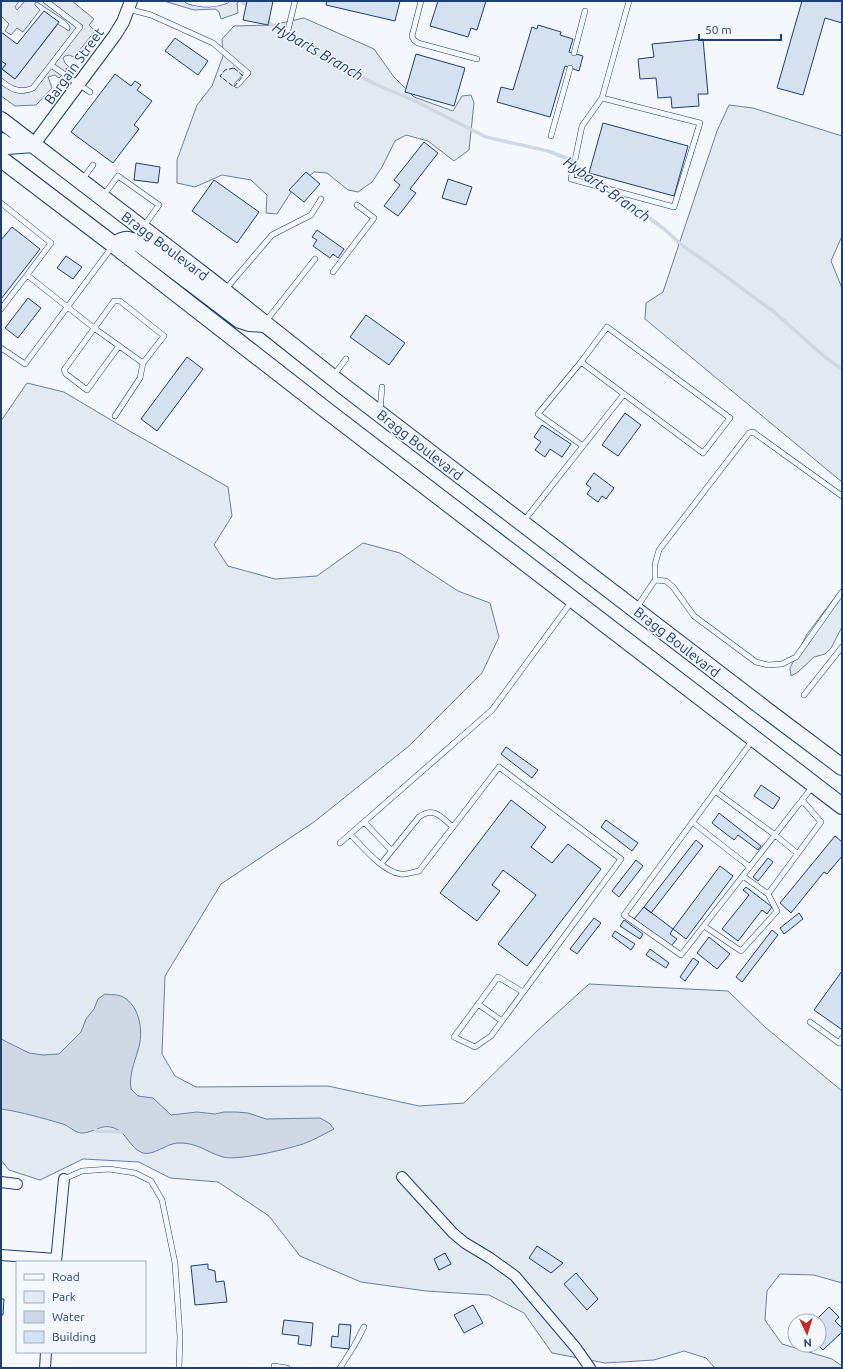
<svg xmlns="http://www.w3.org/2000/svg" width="843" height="1369" font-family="Ubuntu,sans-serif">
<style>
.green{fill:#e3e9f0;stroke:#687fa3}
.parking{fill:#e3e8f0;stroke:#687fa3}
.water{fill:#cfd7e4;stroke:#687fa3}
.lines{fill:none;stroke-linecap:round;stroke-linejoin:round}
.stream{stroke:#cfd7e4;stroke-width:3.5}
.building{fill:#d5e0f0;stroke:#1d3f73}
.service-casing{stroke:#1d3f73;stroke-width:6}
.minor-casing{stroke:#1d3f73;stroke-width:12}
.tertiary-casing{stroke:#1d3f73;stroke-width:14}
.primary-casing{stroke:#1d3f73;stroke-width:18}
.service{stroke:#f4f7fb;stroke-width:5}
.minor{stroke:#f4f7fb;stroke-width:10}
.tertiary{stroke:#f4f7fb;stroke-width:12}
.primary{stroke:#f4f7fb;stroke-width:16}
.fence{stroke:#1d3f73;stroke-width:1;stroke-dasharray:5 2;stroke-linecap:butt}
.labels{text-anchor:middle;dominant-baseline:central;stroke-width:3;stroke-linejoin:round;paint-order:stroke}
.street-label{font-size:14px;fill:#1d3f73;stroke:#f4f7fb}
.water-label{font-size:15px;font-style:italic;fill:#1d3f73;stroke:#f4f7fb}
</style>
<rect width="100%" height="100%" fill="#f4f7fb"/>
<path class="green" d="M304,18l70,31 20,28 20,20 39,14 9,-15 9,-1 3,8 -5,47 -15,11 -26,-20 -22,-6 -11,6 -13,26 -10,15 -14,10 -10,-2 -21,-17 -13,-1 -21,17 -16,25 -11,-1 1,-18 -16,-15 -29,-5 -27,12 -18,-4v-23l20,-55 15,-19 11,-30 -1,-17 12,-13 38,-1z
M729,105l24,3 89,28v100l-11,25 11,27v194l-197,-163 1,-16 17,-11 54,-161z
M27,383l37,9 62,37 102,58 4,29 -18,29 14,21 47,13 42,-3 46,-33 37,10 58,38 32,12 9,34 -17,36 -73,73 -95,76 -93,62 -56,92 -3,78 13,22 21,11 132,-1 91,20 45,-3 72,-71 53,-48 139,7 37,36 77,64v192l-28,-8 -34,-1 -13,17 -2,29 17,24 50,15 10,7v2h-127l-9,-10 -22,-7 -30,9 -49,3 -53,-10 -28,-40 -35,-18 -63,-4 -65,-9 -61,-26 -31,-40 -51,-34 -48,-4 -31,-16 -56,-3 -43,21 -31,-10 -8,-10v-739z
M842,588v39l-11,21 -6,6 -11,3 -16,15 -7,4 -1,-8 17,-34z"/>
<path class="parking" d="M1,1h18l-4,6 2,3 8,-9h47l22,18 -5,6 6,6 -21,26 -5,-2 -4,1 -2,2 2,5 4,4 -10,11 -4,-3 -7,2 4,11 -16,17 -21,1 -14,-10v-35l5,3 -4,5 13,10 43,-55 11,7 1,-3 -1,-3 -5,-5 -27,-18 -2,1v2l5,5 -17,22 -6,-4 -6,7 -6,-4 4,-7 -8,-8z
M164,1h76l-3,2 1,10 -17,6 -2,-7 -4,-3 -21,1z"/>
<path class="water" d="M105,994c5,1 13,0 18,3 17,9 21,36 15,53 -4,14 -9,25 -7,39l7,7 15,2 18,17 26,-3 18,2 9,-2h12l12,1 18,6 54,-1 9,5 5,6c-10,5 -20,11 -31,15 -16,5 -64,17 -80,13 -17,-5 -26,-15 -46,-14 -11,1 -24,13 -34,10 -14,-5 -16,-21 -29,-25 -12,-5 -21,5 -32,5 -7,0 -13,-7 -19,-9 -21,-6 -41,-12 -62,-15v-70l28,14 14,2 16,-1 22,-22 5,-13 8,-10 4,-10z"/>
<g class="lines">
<path class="stream" d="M241,1l9,7
M266,21l57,37 56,28 32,13 75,38 62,14 23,9 12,11 27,17
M615,192l49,37 19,17 22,15 69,51 51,45 17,12
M92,1126l5,5 27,1"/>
</g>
<path class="building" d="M247,1h26l-5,24 -25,-5z
M327,1h73l-5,20 -69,-16z
M438,1h48l-9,29 -6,-2 -3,9 -38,-11z
M802,1h40v22l-17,-5 -22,77 -26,-7z
M44,11l15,11 -44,57 -13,-10 4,-5 -5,-3v-29l16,12z
M538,25l23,7 -1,3 13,4 -4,13 14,4 -4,15 -14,-5 -15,51 -53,-15 4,-15 12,3 19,-63 5,2z
M175,38l33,23 -10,14 -33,-24z
M703,39l5,55h-10l1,12 -27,2 -1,-11 -13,1 -2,-20 -16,1 -2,-20 16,-2 -2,-13z
M416,54l49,14 -11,38 -49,-14z
M115,74l16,12 4,-5 6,4 -4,5 15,11 -18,24 5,4 -26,34 -42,-31z
M603,123l85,23 -14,50 -85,-23z
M424,142l14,11 -28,36 6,4 -18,23 -14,-10 16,-21 -6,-5z
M136,163l24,4 -2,16 -24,-3z
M306,172l14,12 -16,18 -15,-12z
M448,179l24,8 -6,18 -24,-7z
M214,180l45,32 -22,31 -45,-32z
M12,227l28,22 -39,50v-59z
M317,230l27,19 -6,9 -5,-4 -3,4 -17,-12 4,-6 -5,-3z
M66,256l16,11 -9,12 -16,-11z
M28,298l13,10 -23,30 -13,-10z
M366,315l39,28 -16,22 -39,-28z
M187,357l16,12 -46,62 -16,-12z
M625,413l16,12 -23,31 -16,-11z
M542,425l29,19 -9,13 -12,-8 -5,8 -10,-7 6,-8 -7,-5z
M594,473l20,15 -8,11 -4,-3 -4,6 -11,-8 4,-6 -5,-4z
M506,747l32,23 -6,8 -31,-24z
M761,785l19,13 -7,11 -19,-13z
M511,800l35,27 -15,20 21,16 16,-19 33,25 -74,97 -29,-22 38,-49 -33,-25 -11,15 8,6 -23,30 -37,-28z
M719,813l42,33 -3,4 -20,-15 -4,5 -22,-17z
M606,820l32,23 -6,8 -31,-24z
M835,836l7,6v14l-15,18 -3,-2 -33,41 -11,-10z
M696,840l7,6 -52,67 -7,-6z
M768,858l5,4 -15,19 -5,-4z
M636,860l7,6 -24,31 -7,-6z
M720,866l13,10 -47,63 -13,-10z
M746,887l26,20 -5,7 -5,-4 -24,31 -16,-12 27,-34 -6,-5z
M644,907l29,22 -3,5 7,5 -6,7 -37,-27z
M799,913l4,6 -19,15 -4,-6z
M594,918l7,5 -24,31 -7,-5z
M624,920l19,14 -3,5 -20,-13z
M772,930l6,5 -36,47 -6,-5z
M615,931l20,13 -4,6 -19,-14z
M709,937l21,17 -13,15 -20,-16z
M650,949l19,14 -3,5 -20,-13z
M693,958l6,4 -14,19 -5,-4z
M842,971v57l-1,1 -27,-19z
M537,1246l26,17 -12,10 -22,-15z
M445,1253l6,11 -12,6 -5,-11z
M208,1264v5l7,2 1,11 8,-1 3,21 -32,3 -4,-39z
M576,1273l22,26 -11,11 -23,-26z
M1,1299h3l-1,16h-2z
M473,1305l10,18 -19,10 -10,-18z
M829,1307l10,10 -4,4 7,7v4l-19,18 -5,-5 1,-24h-4z
M284,1320l29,3 -2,23 -13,-2 1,-8 -17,-2z
M339,1324l12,1 -2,24 -18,-2 1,-11 6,1z"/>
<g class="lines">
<defs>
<path id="service" d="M188,1c14,4 25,5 38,0
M421,1l-9,35 2,4 4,3 59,16
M128,9l23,6 62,28 35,30 -11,12
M288,30l7,-29
M574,53l11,-42
M51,65l39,27
M1,81c10,8 19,13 32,7l47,-61 -34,-26
M602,98l98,25 -26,84 -103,-28 11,-53 20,-28 27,-97
M551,136l19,-68
M82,180l11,-15
M103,196l15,-20 41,29 -15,21
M1,203l50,40 -24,32
M333,272l41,-54 -17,-13
M225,290l47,-55 39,-20 10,-16
M1,309l26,-34 67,53 49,35 21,-27 -44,-35h-6l-50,69 2,4 21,16 32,-44
M266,321l49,-62
M607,327l123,91 -27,35 -122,-91z
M1,348l24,16 87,-117
M581,362l-43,52 45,32
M333,376l13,-17
M380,411l2,-24
M115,416l25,-38 3,-15
M523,522l101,-128
M655,580v-16l4,-14 90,-117 4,-1 89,64
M637,607l18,-27 11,1 7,6 21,29 62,46 12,3 14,-1 14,-7 46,-65
M804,695l38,-48
M753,740l-129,175 57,40 132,-169
M715,791l60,44 22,18
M364,822l27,28
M692,822l58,45
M350,834c13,13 33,38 51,40 6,1 12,-2 18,-3l80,-104 122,92 -130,177 -16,11 -21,-10 44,-60 25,15
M340,843l152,-133 80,-109
M381,864l38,-47c15,-11 22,0 34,10
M743,876l25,18
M704,926l37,25 36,-40 -9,-17 53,-72 -19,-22
M478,1004l24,17
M810,1022l29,21 3,-5
M64,1179l18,-8 27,-2 26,4 16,8 11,19 13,63 5,74 -1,31
M274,1368v-2l13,2
M340,1368l14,-22 10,-19"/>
<path id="minor" d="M402,1177l51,56 12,10 25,15 25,18 61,72 14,20
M1,1182l16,2
M1,1255l55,4
M56,1262l8,-83
M45,1368l1,-16"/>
<path id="tertiary" d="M34,144l81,-109 8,-13 8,-21"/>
<path id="primary" d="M1,120l210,161 131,104 428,328 72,54
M1,141l6,5 27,-2
M1,159l113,86 212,165 516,396
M114,245c12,-8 15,-6 27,0l99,75 9,3 15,1"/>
</defs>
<use href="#service" class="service-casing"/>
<use href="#minor" class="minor-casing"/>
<use href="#tertiary" class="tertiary-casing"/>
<use href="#primary" class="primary-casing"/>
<use href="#service" class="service"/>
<use href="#minor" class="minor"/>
<use href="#tertiary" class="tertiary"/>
<use href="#primary" class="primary"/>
<path class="fence" d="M234,68l9,8 -9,11 -14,-11 5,-6z"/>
</g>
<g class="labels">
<g class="street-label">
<text transform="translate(74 66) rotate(-54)">Bargain Street</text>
<text transform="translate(165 246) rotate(37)">Bragg Boulevard</text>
<text transform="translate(420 445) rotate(38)">Bragg Boulevard</text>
<text transform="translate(677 642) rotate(38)">Bragg Boulevard</text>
</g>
<g class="water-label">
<text transform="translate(318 51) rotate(30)">Hybarts Branch</text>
<text transform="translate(607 189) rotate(35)">Hybarts Branch</text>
</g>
</g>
<rect width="843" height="1369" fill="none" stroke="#1d3f73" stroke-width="4"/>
<rect x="16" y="1261" width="130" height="92" fill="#f4f7fb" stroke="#9eadc5"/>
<rect x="24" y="1274" width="20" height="6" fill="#f4f7fb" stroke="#9eadc5"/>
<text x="52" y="1281" font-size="12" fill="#1d3f73">Road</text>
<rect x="24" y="1291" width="20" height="12" fill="#e3e9f0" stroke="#9eadc5"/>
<text x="52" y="1301" font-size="12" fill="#1d3f73">Park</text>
<rect x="24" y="1311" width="20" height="12" fill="#cfd7e4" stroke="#9eadc5"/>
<text x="52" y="1321" font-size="12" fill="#1d3f73">Water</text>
<rect x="24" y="1331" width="20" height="12" fill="#d5e0f0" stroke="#9eadc5"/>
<text x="52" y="1341" font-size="12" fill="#1d3f73">Building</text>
<g transform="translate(807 1333) rotate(176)"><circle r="19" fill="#f4f7fb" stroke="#9eadc5"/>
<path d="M0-3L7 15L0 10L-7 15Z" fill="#c62828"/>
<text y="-6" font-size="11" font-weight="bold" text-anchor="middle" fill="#1d3f73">N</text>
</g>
<path d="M699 34v6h82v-6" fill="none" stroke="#1d3f73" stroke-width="2"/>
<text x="705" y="34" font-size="12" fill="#1d3f73" stroke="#f4f7fb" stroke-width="3" paint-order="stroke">50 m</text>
</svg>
